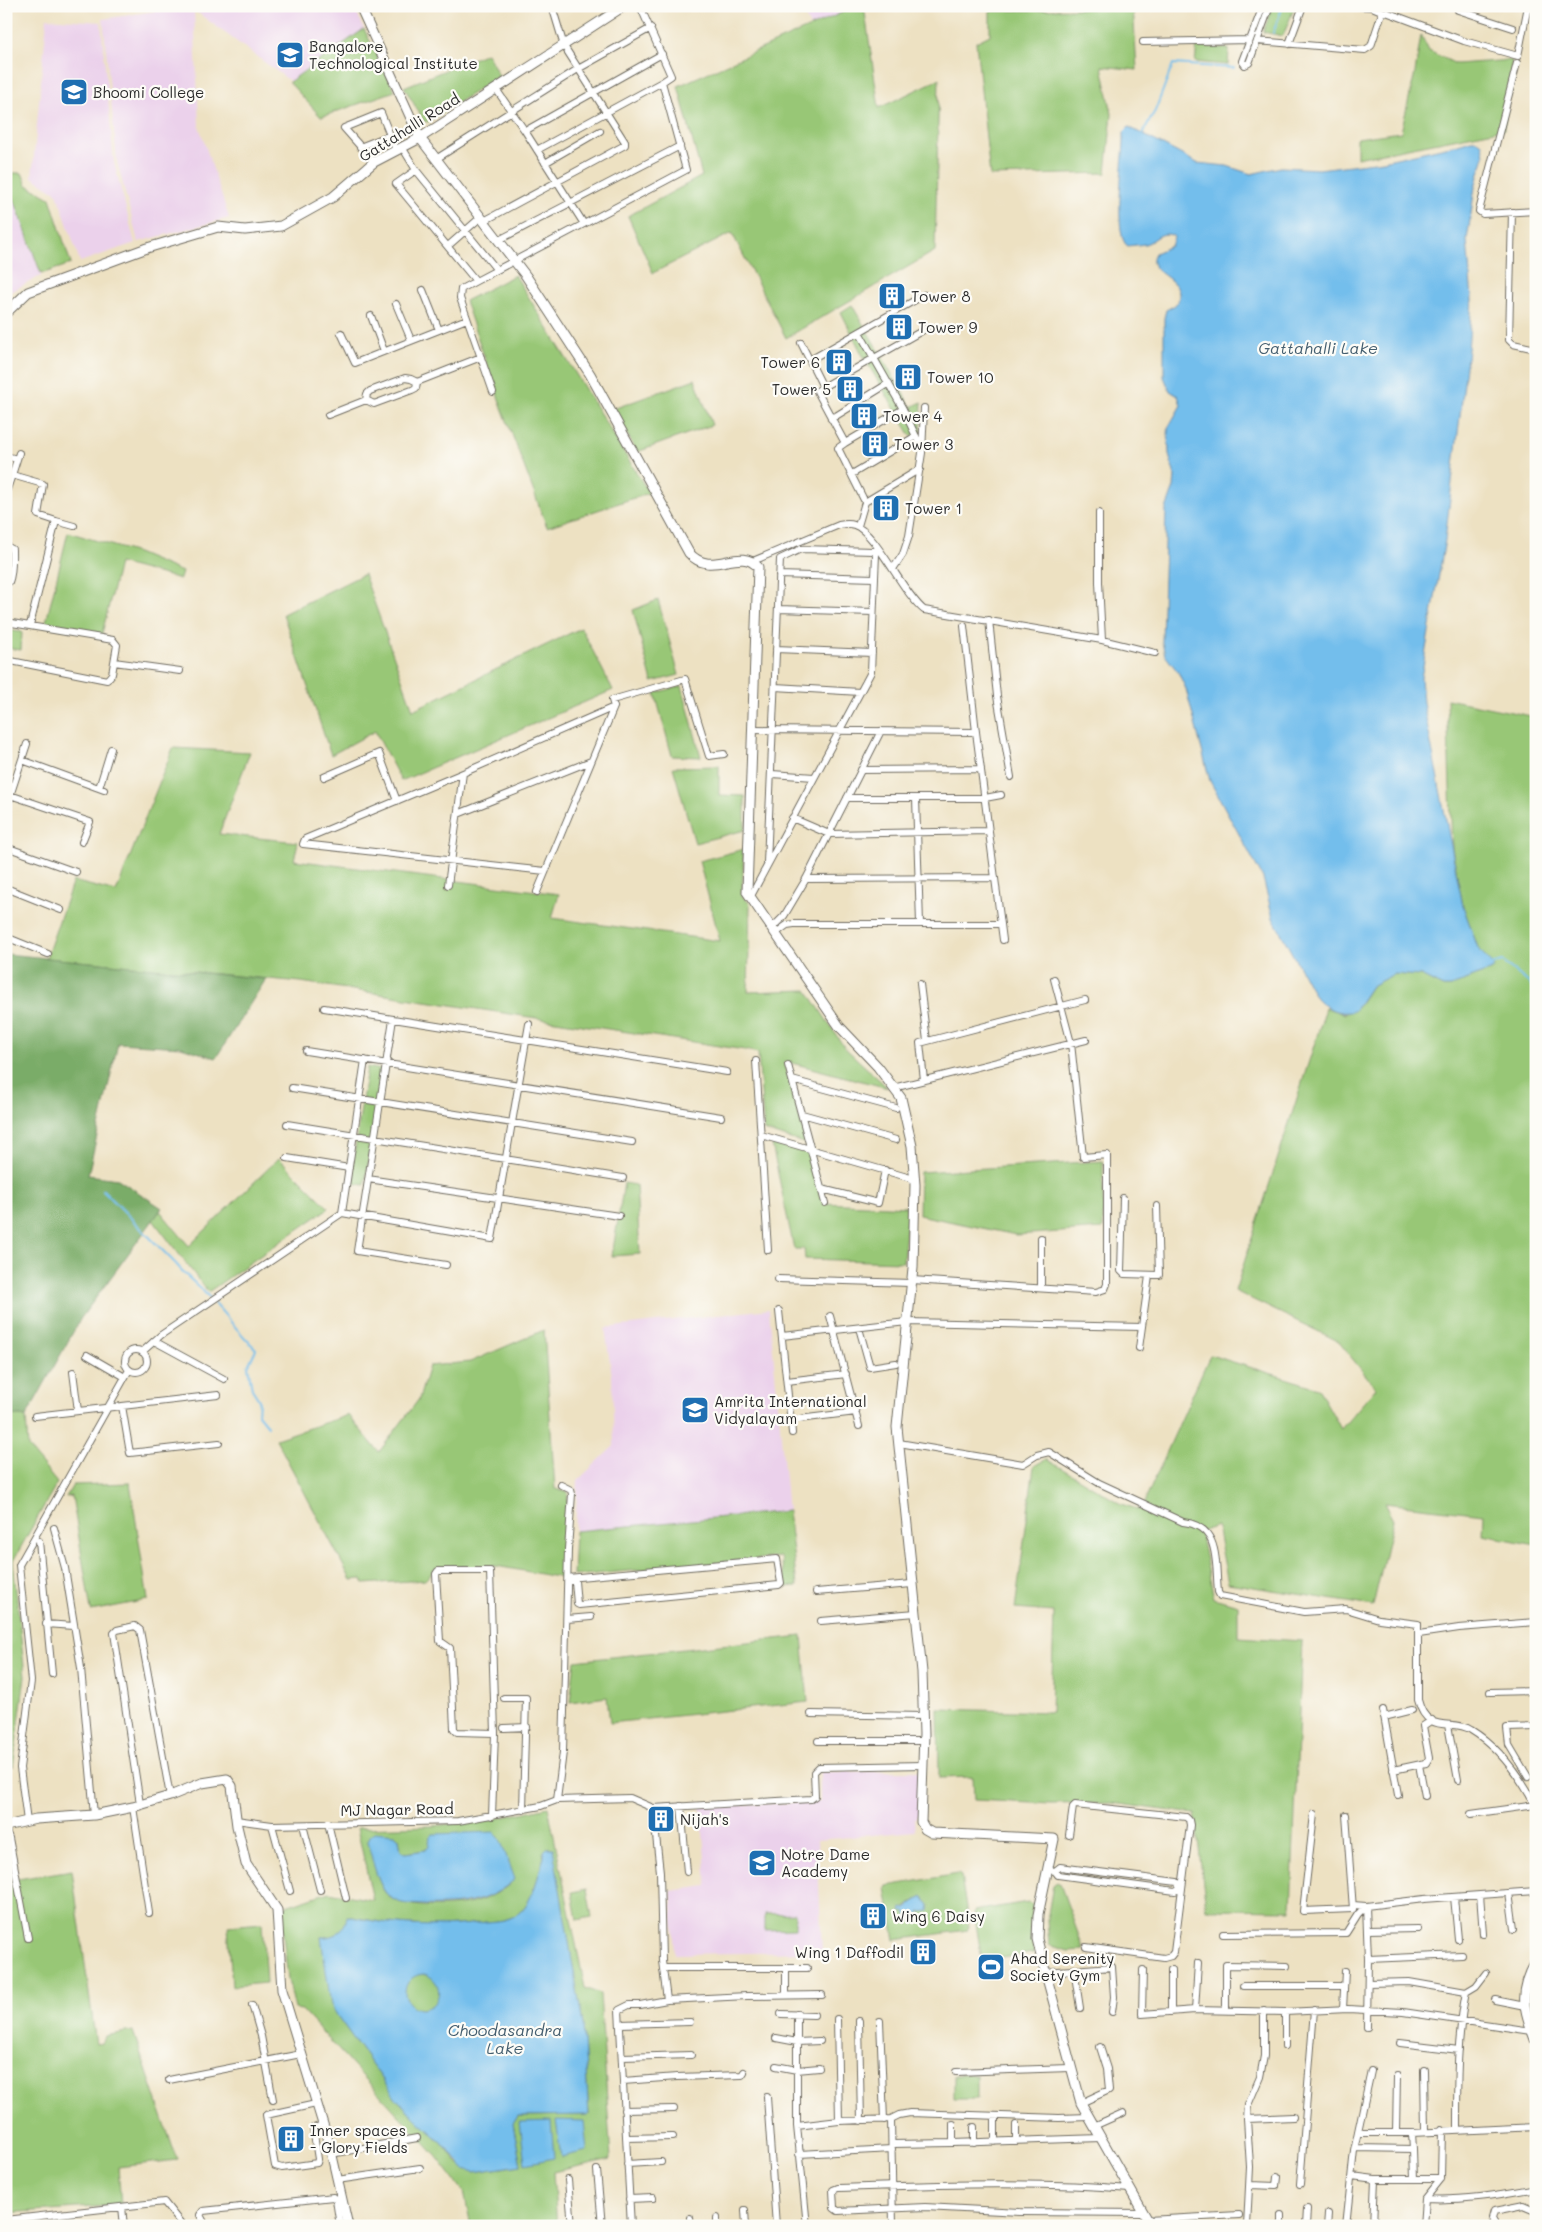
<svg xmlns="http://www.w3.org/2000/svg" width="1542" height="2232" font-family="Mali,sans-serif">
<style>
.built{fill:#ebd1eb}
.green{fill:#98c776;stroke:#627950;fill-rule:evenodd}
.forest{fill:#7aac67;stroke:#526c49}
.water{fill:#73beec;stroke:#4f748c;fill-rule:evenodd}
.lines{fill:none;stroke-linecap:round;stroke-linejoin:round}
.stream{stroke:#73beec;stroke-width:2}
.street-casing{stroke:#6f6b60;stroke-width:8}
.secondary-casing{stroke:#6f6b60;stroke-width:11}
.street{stroke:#fff;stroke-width:6}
.secondary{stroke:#fff;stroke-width:9}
.labels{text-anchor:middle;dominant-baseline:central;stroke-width:4.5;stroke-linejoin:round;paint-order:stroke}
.poi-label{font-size:15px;fill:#2b2b2b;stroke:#fdfcf7;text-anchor:start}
.street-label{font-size:15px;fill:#2b2b2b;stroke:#fdfcf7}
.water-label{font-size:16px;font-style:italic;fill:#445e6f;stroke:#fdfcf7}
</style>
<rect width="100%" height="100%" fill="#fdfcf7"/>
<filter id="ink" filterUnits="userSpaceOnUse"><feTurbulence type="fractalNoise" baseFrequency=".02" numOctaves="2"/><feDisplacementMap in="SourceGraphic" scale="10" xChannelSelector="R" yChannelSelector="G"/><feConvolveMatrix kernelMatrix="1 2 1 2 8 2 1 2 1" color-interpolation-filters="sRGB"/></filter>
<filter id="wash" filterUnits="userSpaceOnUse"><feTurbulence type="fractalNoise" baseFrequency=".0096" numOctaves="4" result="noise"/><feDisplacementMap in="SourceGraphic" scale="20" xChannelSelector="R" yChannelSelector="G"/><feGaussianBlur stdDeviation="1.12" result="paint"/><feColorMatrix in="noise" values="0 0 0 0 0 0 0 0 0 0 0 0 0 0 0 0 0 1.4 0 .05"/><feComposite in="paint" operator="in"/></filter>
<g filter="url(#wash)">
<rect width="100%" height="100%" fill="#ede1c2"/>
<path class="built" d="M188,6h166l10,23 -74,52 -96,-71 5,116 30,92 -91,24 -21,-80 -14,-143z
M801,6h56l-47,21z
M47,18l54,4 13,140 21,81 -55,19 -23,-69 -25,-16z
M13,195l28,81 -35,18v-97z
M769,1309l19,202 -213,20 3,-51 36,-34 -2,-69 -7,-49z
M919,1771v43l-5,5 1,12 -98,9 5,112 -147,2 -4,-63 36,-5 -6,-80 119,-4v-30z"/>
<path class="green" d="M857,6h7l15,102 60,-29 -4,172 -149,87 -54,-105 -79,40 -25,-57 74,-40 -24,-90z
M1114,6h19l4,64 -35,-4 10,48 -6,59 -116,3 -14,-134 14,-7v-24l124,-3z
M1273,6h22l-12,30 -20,-4z
M364,29l31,62 -74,26 -32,-35z
M1421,35l8,16 27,13 56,-4 -8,69 -147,29v-20l44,-6 14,-59z
M1197,46l32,3 -1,16 -33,-3z
M487,53l12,23 -71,46 -4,-1 -20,-34z
M6,173h16l5,12 23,13 21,66 -30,10 -28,-78 -7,1z
M515,275l134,218 -102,34 -46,-122 -36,-104z
M852,305l59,102 11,-5 -1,31 -10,3 -48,-80 -22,-44z
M695,379l17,46 -75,27 -24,-43z
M68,532l69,21 45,19 -2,7 -61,-16 -17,71 -57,-8z
M364,574l49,136 168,-82 32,62 -212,91 -26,-50 -44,24 -48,-141z
M658,600l21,75 -27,7 -19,-72z
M6,630l16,2 -1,18 -15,-2z
M682,686l19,71 -29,-1 -17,-63z
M1447,699l89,18v828l-53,-10 1,-21 -100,-11 9,17 -20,86 -145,-23 -11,-57 -17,6 14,66 24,7v32l64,4 -11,269 -85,-1 -11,-95 -84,-11 -60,1 -77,-4 -1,-23 -34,1 -1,-69 113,3 3,-100 -39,-3 19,-143 12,-7 75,45 20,6 69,-155 108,33 23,41 35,-41 -38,-47 -103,-50 91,-283 19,6 14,-9 12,-19 23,-12 27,2 22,11h8l21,-10 20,-7 -3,-9 -11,-13 -15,-42 -11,-58z
M173,748l77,4 -31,82 79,8 -4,18 265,34 -7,24 168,23 -21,-80 45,-12 -2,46 8,9 -2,88 59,-2 37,57 44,41 -104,-27 23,83 -43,-13 -6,-78 -13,-3 -444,-68 -255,-24 27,-77 43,11z
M719,766v29l26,1v34l-50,13 -22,-76z
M367,1067l15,3 -17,115 -15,-2z
M772,1145l38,7 13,51 85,4 -5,55 -98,-3 -1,-10h-10z
M279,1158l50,50 -121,84 -55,-72 7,-9 29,35z
M1103,1161v68l-87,6 -97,-20 1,-43z
M624,1183l12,2 4,69 -28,2z
M544,1330l11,159 13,3 -5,86 -67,-12 -59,1 -12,13 -61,4 -2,-5 -11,1 -75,-141 72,-24 31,37 40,-53 10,-33 41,-4z
M6,1414l20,3 2,30 29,36 -44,78 12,116 -12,90 -7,-1z
M130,1483l18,117 -57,11 -19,-115 -6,1 7,-12z
M788,1511l9,75 -12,1 -4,-30 -208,19 2,-45z
M802,1636l6,66 -198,21 -3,-26 -37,5 5,-41z
M548,1807l37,181 15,6 11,165 -58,13 4,54h-86l-7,-34 -27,-35 -135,-147 -7,-1 -7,-30 -8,-71 49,-16 44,8 -16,-72 76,-2 66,-8zM395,1834l4,4 2,13 4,2 21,-3 3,-5 1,-9 3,-2 77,50c-10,8 -21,14 -34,18 -19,6 -75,8 -89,-7 -9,-10 -16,-41 -19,-54zM547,1848h5l31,177 6,90 -71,1 -5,8 8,41 -47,7 -16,-8 -16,-22 -25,-22 -21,-22 -58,-81 -17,-80c15,1 24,-7 27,-21 46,10 91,13 138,6 12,-1 23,-1 33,-9 15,-13 19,-38 25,-56l-1,-4z
M6,1845l6,35 60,-10 24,174 6,-1 3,-7 28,-5 44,129 -59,7 3,38 -115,8z
M958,1874l3,2 8,51 -2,3 -72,10 -9,-52 1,-2zM922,1896l8,9 -19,14 -6,-7 -4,-1z
M1057,1882l3,2 24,66 -16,1 -19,-6 -2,-25 6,-35z
M587,1889l5,28 -15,3 -5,-28z
M1028,1902l5,2 -3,24 4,25 -52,8 -8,-50z
M795,1913v16l-30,1v-16z
M262,1923l4,60 -34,3 -4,-60z
M404 1992a18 18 0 1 1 36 0a18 18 0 1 1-36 0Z
M954,2075h23v24h-23z"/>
<path class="forest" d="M6,954l260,25 -50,79 -35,-11 -63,-4 -30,132 30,4 44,29 -81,110 -55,99 -20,-3z"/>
<path class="water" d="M1129,127l68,36 30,3 24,8 30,-7 38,2 64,-8 72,-16 16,-5h6l5,4 2,12 -9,31 -8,53 5,60 -4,50 -23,190 -24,138 2,25 40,203 15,42 16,19 -2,3 -20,7 -21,10h-8l-22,-11 -27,-2 -23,12 -17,25c-15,4 -27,-2 -38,-13l-43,-80 -10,-40 -53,-97 -24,-92 -8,-17 -13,-17 -3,-13 4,-133 8,-22 1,-11 -6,-21 -1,-27 13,-23 -3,-9 -8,-5 -6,-14v-59l2,-8c3,-2 7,-3 10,-6 3,-3 3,-7 3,-11 -3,-18 -35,-21 -24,-40l16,-7 3,-9 -2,-2c-13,-4 -16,6 -27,9 -6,1 -12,1 -17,2 -15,-7 -5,-86 -4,-103v-11z
M375,1832l20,2 4,5 2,12 4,2 21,-3 3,-5 1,-9 3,-2 62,-2 5,7 15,40c-27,25 -57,27 -92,26 -12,-1 -24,0 -33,-8 -12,-9 -19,-41 -22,-56l2,-5z
M547,1848h6l30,177 6,90 -71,1 -5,8 8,41 -47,7 -10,-3 -22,-27 -25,-22 -21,-22 -58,-81 -7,-12 -10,-68c14,1 24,-7 26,-21 47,10 92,13 139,6 11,-1 23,-1 33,-9 15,-13 19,-38 25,-56v-6zM424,1974c21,6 19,34 -4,35 -22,-4 -19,-34 4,-35z
M922,1896l8,9 -1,6 -9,1 -9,8 -6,-8h-4l1,-4 4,1z
M556,2120l28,1 3,30 -26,6z
M551,2121l3,37 -29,6 -5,-42z"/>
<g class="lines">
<path class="stream" d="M1273,33l10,-27
M1142,134l13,-23 18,-47 61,4
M1490,965l13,-3 26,21 7,10
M103,1190l73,74c9,11 18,18 28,28 18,18 33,39 52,57l-8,17 4,23 7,11 -1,14 10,12"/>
</g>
</g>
<g filter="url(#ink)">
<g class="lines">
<defs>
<path id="street" d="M1263,6l-21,55 3,4 4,-2 21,-57
M1358,6l14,1 12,5
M1144,7l25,-1
M1420,8l2,-2
M1458,10l55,18
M1257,41l108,9 6,-4 11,-33 4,-1 78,29 54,15 10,-50
M1143,42l107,-2
M1289,44l14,-38
M1517,63l-38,148 4,3 53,-3
M496,89l29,42 59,93
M525,131l137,-77
M360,147l30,-12
M402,147l14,23
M537,150l125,-68
M436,159l142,-90 73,-41
M374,162l-30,-34 37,-15 15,37
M545,163l55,-32
M1512,212l-3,128 4,4 23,5
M484,221l141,-76v-3l-61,-96 -12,-40
M499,240l181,-94
M448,246l33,-29
M497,270l-81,-100 -20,14 80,97 210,-111 -24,-88 9,-6 -31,-70
M476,281l-15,8 -1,9 33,94
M423,290l16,40
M396,304l15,36
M371,316l13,35
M859,332l44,77 18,38
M341,333l14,30 112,-44
M801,343l22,44 -6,4 28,52 -7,5 27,54 55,-33
M810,360l114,-65
M823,387l104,-59
M366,400l8,4 38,-14 4,-2 1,-6
M328,415l38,-15 1,-6 3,-3 35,-13 6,1 6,3 64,-25
M831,419l58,-36
M845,443l58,-34
M19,453l-7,22 31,9 -5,31 18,6 -26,104
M6,456l11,3
M852,474l64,-38
M6,492l6,-17
M1099,513v69l3,58
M56,521l18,5
M858,526l7,-24
M6,546l6,3c0,11 1,23 -3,33l-3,1
M753,561l86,-36c5,-1 10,-2 15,0 22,7 49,69 70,85l178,30 53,13
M893,569l10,-15 6,-18 13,-83 2,-45
M779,575l95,3
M778,609l95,3
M989,620l8,76 14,81
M6,622l107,18 4,5 -5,29 -5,6 -101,-20
M776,649l96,4
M114,662l66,9
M775,687l85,5
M752,730l224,2 -12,-106
M976,732l27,208
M22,760l82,30
M861,770l120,-1
M772,774l42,3
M324,777l55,-24 18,48
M99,788l12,-39
M10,795l80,27 -8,20
M847,798h138l16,-3
M916,798l4,126
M6,808l21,-64
M458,814l133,-53
M792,818l37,16 160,-3
M6,847l70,25
M545,871l-242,-27 2,-5 158,-66 151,-66
M806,879l189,-1
M448,885l15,-112
M6,888l55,22
M537,892l77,-185 -2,-7 73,-21 24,77 15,-2
M752,894l119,-222 5,-118 -2,-3 -73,-2 -21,10 -13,304
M772,928l12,-12 22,-37 75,-148
M776,933l11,-8 7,-1h207
M6,937l42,17
M920,984l7,57
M324,1008l403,64
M393,1019l-36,232 89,14
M306,1051l415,66
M756,1061l12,189
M788,1065l37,138
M792,1080l104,28
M924,1080l-4,-37 165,-43
M292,1088l340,54
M893,1088l193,-48
M802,1114l94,26
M287,1124l336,54
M761,1135l153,44
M287,1158l62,10
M368,1179l251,37
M822,1189l56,14 7,-33
M1123,1198l-2,73 3,3 35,1 -2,-69
M342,1213l23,-153
M1041,1238v50
M778,1279l133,4
M912,1280l184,12 9,-3 2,-5v-129l-24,2 -12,-114 -17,-64
M779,1311l13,122
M830,1316l29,110
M859,1328l11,39 26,-4
M782,1336l125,-14 235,5
M154,1341l70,38
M1139,1348l10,-72
M125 1361a11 11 0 1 1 22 0a11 11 0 1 1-22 0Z
M142,1352l19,-17 181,-122 150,26 37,-215
M87,1355l38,22
M73,1372l5,39
M787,1381l59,-7
M122,1406l8,47 89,-10
M35,1416l183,-21
M791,1420l65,-8
M899,1443l124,21 14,-9 12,-3 50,31 84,39c38,4 32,41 35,70l2,4 84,16 42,-3 33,10 39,5v76c9,36 35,18 53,30 28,17 50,48 65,77
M54,1528l11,40 16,100 13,147
M39,1541l13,133
M568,1581h7l2,23 2,1 200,-20 2,-2 -4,-24 -209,19
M816,1592l96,-8
M567,1619l24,-2
M821,1621l95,-8
M46,1624l27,2
M1419,1634l40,-6 77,-6
M1490,1692l46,-1
M504,1698h22l-3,112
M1383,1710l15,85
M811,1714l112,2
M1384,1717l28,-7
M1448,1725l10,55
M504,1728l23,-1
M818,1741h105
M1419,1765l6,31
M1393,1770l33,-7 3,-5 -6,-32 9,-6
M1528,1777l-19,-32 -2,-17 29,-1
M557,1800l6,-48 5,-203 4,-55 -1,-4 -10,-5
M140,1804l-26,-171 3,-3 18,-4 5,4 30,166
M681,1806l6,66
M133,1807l16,106
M653,1808l7,64 2,89 5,39
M1314,1814l-11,97 50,-2 -7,-94
M1471,1814l64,-9
M492,1816l3,-83 -5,-162h-52l-2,3 4,67 10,7 4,81 3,3 38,1
M236,1820l36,5 186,-4 83,-15 16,-6 73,-2 23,10 158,-9 4,-3 -1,-24 5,-5 104,-2
M27,1821l-7,-53 11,-87 -12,-116 110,-195
M328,1823l18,75
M272,1825l18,66
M303,1825l17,65
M6,1831l3,7 19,100
M1069,1835l4,-28 2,-2 111,12 3,3 1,5 -16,127 -3,4 -7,2 -78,-11
M1048,1870l7,1 3,4 117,16 6,-3 -4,-6 -117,-15 -5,4
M1509,1893l5,36
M1480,1895l3,39
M1454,1897l4,42
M1353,1905l13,1 2,53 -1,68
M1367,1930l51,-1
M1223,1934l123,-1 12,-19 8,-8 58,-7 112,-8
M1368,1959l94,-4
M663,1968h144
M786,1969v26
M1074,1969l6,39
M1143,1970l-1,44 53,-4 90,2 63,-3 55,3 129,19
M1171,1970v42
M1045,1972l67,-5 2,30 -2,15
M1368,1983l41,-1 57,10c-9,45 -9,91 -9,138
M1243,1986h101
M1525,1988h11
M1466,1992l10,-6 10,-13
M1495,2000l30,6
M252,2005l9,31 12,64
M1343,2009l2,-38
M1195,2010l3,-47
M1226,2010v-45l61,1
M1285,2012v34
M781,2014l33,1
M797,2014v112l10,100
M837,2019l2,102
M859,2021l2,100
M880,2021l4,99
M620,2024l70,-2
M776,2038l21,4 23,-1
M1400,2043l59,7
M622,2057l69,-2
M776,2066l21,4 22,-2
M1424,2070l1,62
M956,2072l114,-4
M169,2080l132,-26
M623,2081l54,-4 65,-2 2,-3
M767,2097l9,129
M1081,2103l28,-13 -2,-21 -7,-22
M316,2104l-50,11 9,51 7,2 35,-5 1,-4 -5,-31 10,-3
M624,2110l50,-1
M995,2116v26
M891,2119l2,107
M1247,2119l46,-2
M1016,2125v16
M797,2126l42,-5 52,-2 8,-4 11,-2 149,5 30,-1
M1094,2126l29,-13
M974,2127v16
M1358,2133h54l124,-6
M1396,2133l1,-57
M626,2138l47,-1
M953,2143l148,-5
M892,2144l61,-1v-19
M1355,2148l58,1 -1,-16
M1413,2149l1,30
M331,2154l86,-16
M799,2154l93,-5
M627,2164l34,-2
M597,2170l5,56
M1352,2176l23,3h66l1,-49
M337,2180l83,-12
M568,2180l4,46
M1300,2184l14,-174
M1250,2185l26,1 1,-9
M1130,2189c-97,-8 -195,-4 -292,-1l-5,2 1,18 4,3 87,-4 95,5 124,1
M629,2199l24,-1
M1425,2199c37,2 74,-4 111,-11
M122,2207l2,19
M745,2210l1,16
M690,2218l1,8
M717,2218v8
M6,2220l158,-18 19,24
M1148,2220l91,-5
M206,2226l-6,-11 3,-4 130,-14 3,3 4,26
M631,2226l-12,-216 10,-5h11l27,-5 80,-4 75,-1
M1247,2226l3,-59 -3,-48 1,-14 12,-28 4,-21v-45
M1281,2226v-11
M1306,2226l1,-17
M1327,2226l1,-12
M1346,2226l8,-76 17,-79
M1373,2226l2,-47
M1423,2226l2,-27 16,-20
M1497,2226l-5,-8 2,-7 30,-6 12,5"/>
<path id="secondary" d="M360,6l60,132 106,138 64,98 99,179c23,26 50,-8 69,14l-11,325 92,134 39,41 23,31 11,48 3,39 -2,83 -16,159 25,245 2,62 -3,88 4,7 7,4 122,6 -16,76 -1,24 7,28 37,136 70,123
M6,313l22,-21 119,-44 71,-21 27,3 36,-4 52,-29 41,-35 46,-24 204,-132
M6,1826l30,-7 58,-4 39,-8 37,-11 32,-13 25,-4 5,7 5,40 9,38 31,46 5,80 48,157 18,79
M1536,1962c-18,31 -12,49 0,80"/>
</defs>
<use href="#street" class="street-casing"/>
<use href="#secondary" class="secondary-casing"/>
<use href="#street" class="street"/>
<use href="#secondary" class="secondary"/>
</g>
</g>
<defs>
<symbol id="university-square" viewBox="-11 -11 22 22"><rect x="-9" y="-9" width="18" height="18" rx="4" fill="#1f6fb2" stroke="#fdfcf7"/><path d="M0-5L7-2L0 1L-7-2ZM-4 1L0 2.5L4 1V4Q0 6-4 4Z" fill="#fff"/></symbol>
<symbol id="building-square" viewBox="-11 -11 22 22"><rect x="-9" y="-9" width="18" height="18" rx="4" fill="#1f6fb2" stroke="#fdfcf7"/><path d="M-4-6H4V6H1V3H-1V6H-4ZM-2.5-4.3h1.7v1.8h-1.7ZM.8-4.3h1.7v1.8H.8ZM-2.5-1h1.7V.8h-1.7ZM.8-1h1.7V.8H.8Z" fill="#fff"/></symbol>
<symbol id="school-square" viewBox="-11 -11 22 22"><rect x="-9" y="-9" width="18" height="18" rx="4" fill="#1f6fb2" stroke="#fdfcf7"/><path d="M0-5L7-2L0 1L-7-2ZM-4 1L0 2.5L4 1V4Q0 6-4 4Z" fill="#fff"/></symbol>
<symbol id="stadium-square" viewBox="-11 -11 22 22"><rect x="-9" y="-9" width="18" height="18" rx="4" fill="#1f6fb2" stroke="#fdfcf7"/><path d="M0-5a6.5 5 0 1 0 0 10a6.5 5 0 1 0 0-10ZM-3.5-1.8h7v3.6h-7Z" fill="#fff"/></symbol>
</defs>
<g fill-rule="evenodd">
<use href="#university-square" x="274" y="39" width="32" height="32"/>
<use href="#university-square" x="58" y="76" width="32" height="32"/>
<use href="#building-square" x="876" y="280" width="32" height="32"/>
<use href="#building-square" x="883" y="311" width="32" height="32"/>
<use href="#building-square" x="823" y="346" width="32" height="32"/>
<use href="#building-square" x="892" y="361" width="32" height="32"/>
<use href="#building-square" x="834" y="373" width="32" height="32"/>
<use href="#building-square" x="848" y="400" width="32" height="32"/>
<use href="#building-square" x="859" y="428" width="32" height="32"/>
<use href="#building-square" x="870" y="492" width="32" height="32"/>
<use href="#school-square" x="679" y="1394" width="32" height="32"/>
<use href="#building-square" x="645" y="1803" width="32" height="32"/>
<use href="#school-square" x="746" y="1847" width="32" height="32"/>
<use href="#building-square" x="857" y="1900" width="32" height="32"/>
<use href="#building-square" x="907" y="1936" width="32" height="32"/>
<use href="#stadium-square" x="975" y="1951" width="32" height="32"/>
<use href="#building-square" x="275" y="2123" width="32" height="32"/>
</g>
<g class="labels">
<g class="poi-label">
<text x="309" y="46">Bangalore<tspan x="309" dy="17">Technological Institute</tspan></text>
<text x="93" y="92">Bhoomi College</text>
<text x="911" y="296">Tower 8</text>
<text x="918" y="327">Tower 9</text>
<text x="820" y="362" text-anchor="end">Tower 6</text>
<text x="927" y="377">Tower 10</text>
<text x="831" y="389" text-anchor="end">Tower 5</text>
<text x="883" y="416">Tower 4</text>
<text x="894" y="444">Tower 3</text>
<text x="905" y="508">Tower 1</text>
<text x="714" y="1401">Amrita International<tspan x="714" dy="17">Vidyalayam</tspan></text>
<text x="680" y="1819">Nijah's</text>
<text x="781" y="1854">Notre Dame<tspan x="781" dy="17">Academy</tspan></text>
<text x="892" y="1916">Wing 6 Daisy</text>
<text x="904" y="1952" text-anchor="end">Wing 1 Daffodil</text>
<text x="1010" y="1958">Ahad Serenity<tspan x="1010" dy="17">Society Gym</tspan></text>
<text x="310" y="2130">Inner spaces<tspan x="310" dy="17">- Glory Fields</tspan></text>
</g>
<g class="street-label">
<text transform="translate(409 127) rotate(-32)">Gattahalli Road</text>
<text transform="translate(397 1809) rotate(-1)">MJ Nagar Road</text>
</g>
<g class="water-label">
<text x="1318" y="347">Gattahalli Lake</text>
<text x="505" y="2029">Choodasandra<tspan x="505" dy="18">Lake</tspan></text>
</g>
</g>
<rect width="1542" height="2232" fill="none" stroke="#fdfcf7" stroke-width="25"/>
</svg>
